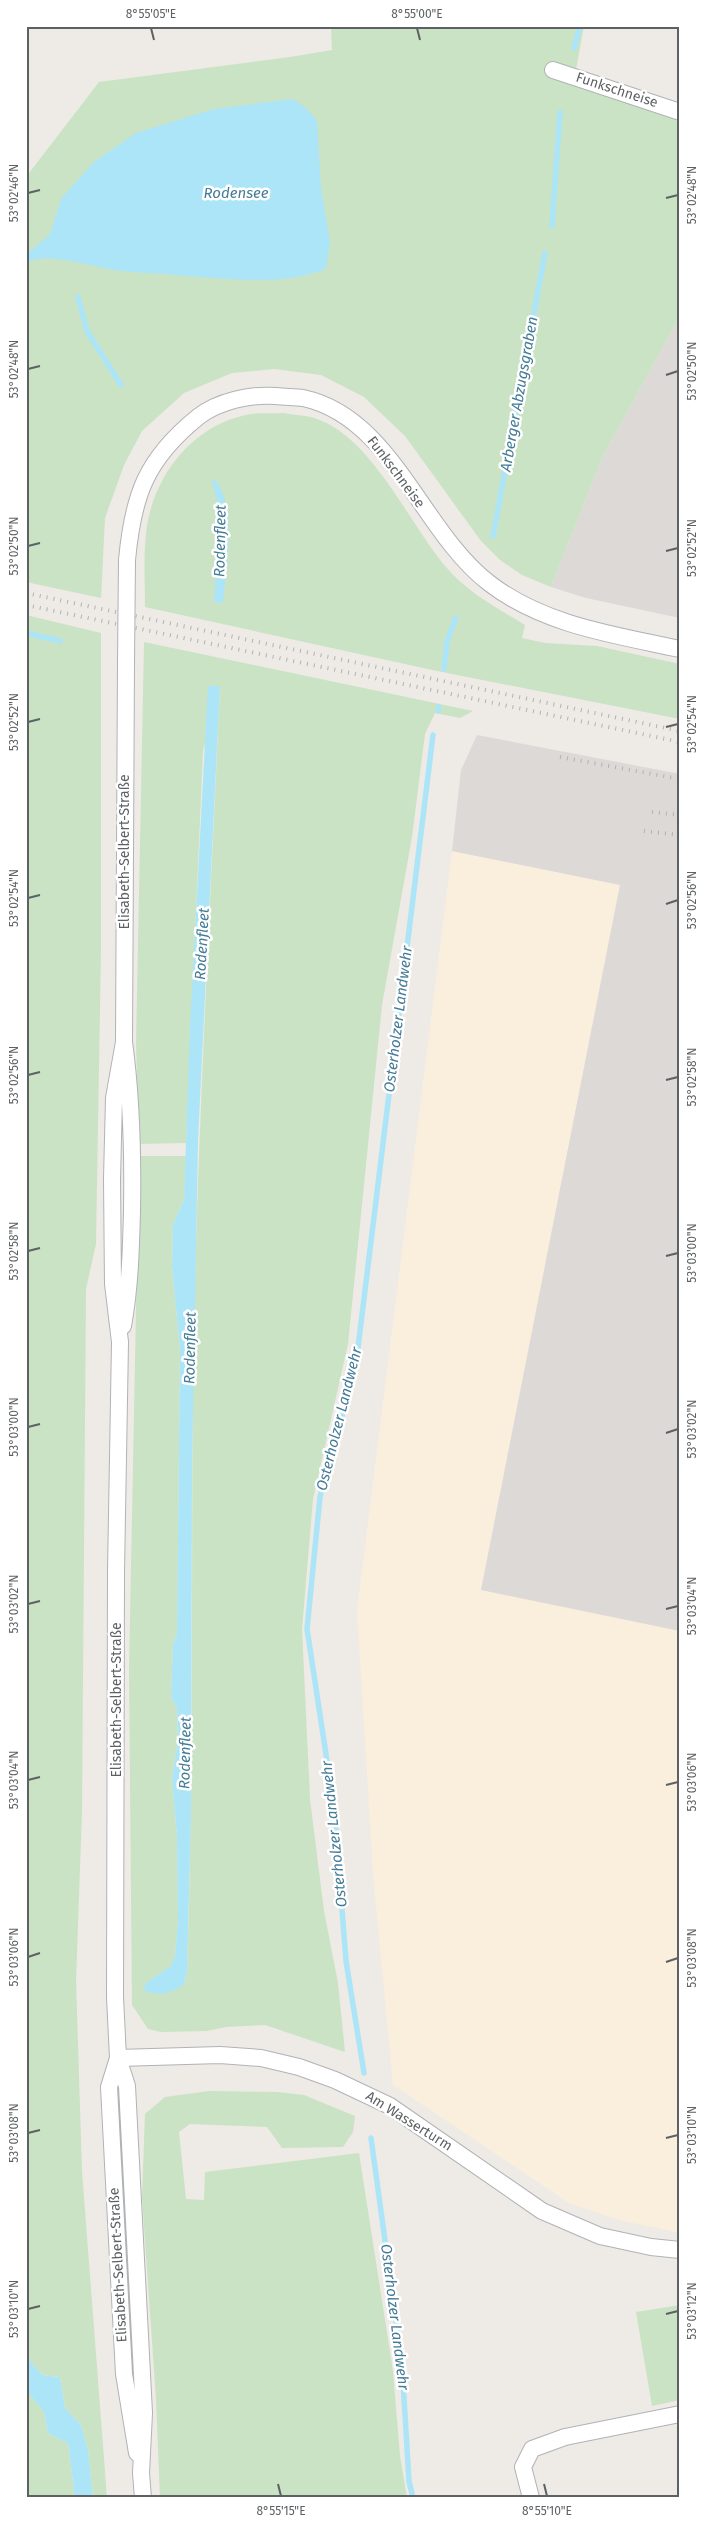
<svg xmlns="http://www.w3.org/2000/svg" width="706" height="2524" font-family="'Fira Sans',sans-serif">
<style>
.commercial{fill:#faeedd}
.industrial{fill:#ddd9d7}
.green{fill:#cae3c4}
.water{fill:#ace5f7}
.lines{fill:none;stroke-linecap:round;stroke-linejoin:round}
.stream{stroke:#ace5f7;stroke-width:5.5}
.minor-casing{stroke:#b0b3b6;stroke-width:18}
.minor{stroke:#fff;stroke-width:16}
.rail{stroke:#b1b2b2;stroke-width:4;stroke-dasharray:1 6;stroke-linecap:butt}
.minor-bridge-casing{stroke:#b0b3b6;stroke-width:18;stroke-linecap:butt}
.minor-bridge{stroke:#fff;stroke-width:16}
.ticks{fill:none;stroke:#5d6164;stroke-width:2}
.labels{text-anchor:middle;dominant-baseline:central;stroke-width:5;stroke-linejoin:round;paint-order:stroke}
.street-label{font-size:14px;fill:#5d6164;stroke:#fff}
.water-label{font-size:15px;font-style:italic;fill:#447c97;stroke:#fff}
.neatline{fill:none;stroke:#5d6164;stroke-width:2}
.ticks-label{font-size:12px;text-anchor:middle;fill:#5d6164}
</style>
<rect width="100%" height="100%" fill="#eeeae5"/>
<path class="commercial" d="M452,851l168,34 -139,705 199,41v602l-62,-13 -49,-17 -176,-118 -20,-211 -16,-264z"/>
<path class="industrial" d="M680,316v302l-94,-20 -35,-11 51,-129z
M477,735l203,39v857l-199,-41 139,-705 -168,-34 9,-81z"/>
<path class="green" d="M331,26h253l-9,49 105,30v211l-78,142 -51,129 -29,-12 -22,-15 -19,-19 -76,-105 -41,-39 -43,-22 -47,-6 -42,4 -48,20 -42,38 -18,34 -19,53 -4,80 -75,-16v-405l73,-95 191,-25 42,-7z
M284,413c10,2 21,2 30,5 57,17 95,106 132,149 22,26 51,41 79,58l-3,13 23,5 52,3 83,18v55l-243,-48 -292,-64c0,-26 -2,-55 2,-81 8,-52 46,-100 99,-111 12,-3 26,-1 38,-2z
M26,615l75,18v316l-5,295 -10,45 -4,523 -6,169 6,190 25,327h-14l-5,-48 -7,-25 -16,-17 -5,-31 -18,-2 -12,-14 -4,-17z
M144,642l329,69 -13,7 -25,-5 -10,21 -13,103 -30,168 -34,339 -35,155 -11,130 8,170 14,112 14,72 7,69 -80,-27 -39,2 -19,4 -46,1 -13,-3 -16,-24 -3,-335 10,-514h47l-2,44 -11,24 -1,43 8,82 -3,285 -4,10 -2,52 6,13 1,30 -6,39 5,59 1,84 -3,35 -3,10 -26,17 38,1 3,-13c7,-200 4,-400 6,-601 4,-228 17,-456 27,-684l-17,65 -17,392 -47,1 -3,-100z
M209,2091l68,1 27,3 51,21 -2,16 -10,15 -61,1 -15,-21 -77,-3 -11,8 7,67 18,1 1,-28 154,-19 34,218 7,85 7,42h-247l-4,-99 -14,-201 3,-84 20,-17z
M680,2305v95l-28,6 -16,-94z
M26,2390l18,22 4,21 20,10 7,55h-49z"/>
<path class="water" d="M293,99l13,9 11,12 4,68 9,54 -4,27c-47,18 -102,9 -151,6 -20,-2 -41,-2 -61,-5 -20,-3 -70,-19 -88,-7v-12l6,-1 18,-16 11,-35 33,-37 42,-29 78,-24z
M215,479c23,32 11,86 8,124l-9,-1 5,-92 -7,-29z
M208,686h12l-22,454 -6,329 -1,344 -4,158 -3,13c-14,10 -22,12 -39,7l-1,-3 2,-5 25,-17 4,-10 3,-35 -1,-84 -5,-59 6,-39 -1,-30 -6,-13 2,-52 4,-10 3,-285 -8,-82 1,-43 11,-24 6,-175z
M26,2344l4,17 12,14 18,2 5,31 16,17 7,25 5,48h-18l-7,-55 -20,-10 -4,-21 -18,-22z"/>
<g class="lines">
<path class="stream" d="M574,48l6,-22
M552,226l8,-114
M78,297l9,34 34,54
M493,536l52,-283
M26,633l34,8
M444,669l3,-28 9,-23
M438,711l1,-4
M364,2073l-18,-112 -12,-154 -27,-178 13,-132 36,-133 77,-629
M371,2138l31,227 7,116 4,17"/>
<defs>
<path id="minor" d="M553,70l127,42
M127,560c6,-65 19,-101 71,-143 20,-16 53,-23 78,-21 9,1 18,1 27,2 89,19 118,133 186,185 54,42 126,52 191,66
M124,1042l-10,56 -2,81 1,105 7,58 -4,230 -1,425 3,61 9,28 17,327 -3,60 2,25
M123,1326c7,-39 8,-76 9,-115 1,-58 0,-111 -8,-169l2,-380
M118,2058l102,-3 41,3 38,9 36,13 55,26 152,105 58,25 51,11 29,3
M118,2058l-9,29 15,287 13,79
M531,2498l-8,-31 9,-18 33,-12 115,-23"/>
</defs>
<use href="#minor" class="minor-casing"/>
<use href="#minor" class="minor"/>
<path class="rail" d="M26,593l654,138
M26,605l654,137
M560,757l120,22
M652,812l28,3
M644,831l36,4"/>
<defs>
<path id="minor-bridge" d="M126,662l1,-102"/>
</defs>
<use href="#minor-bridge" class="minor-bridge-casing"/>
<use href="#minor-bridge" class="minor-bridge"/>
</g>
<path class="ticks" d="M151,28l3,12M417,28l3,12M28,193l12,-3M666,198l12,-3M28,369l12,-3M666,375l12,-4M28,546l12,-3M666,551l12,-3M28,722l12,-3M666,727l12,-3M28,898l12,-3M666,904l12,-4M28,1075l12,-3M666,1080l12,-3M28,1251l12,-3M666,1256l12,-3M28,1427l12,-3M666,1433l12,-4M28,1604l12,-3M666,1609l12,-3M28,1780l12,-3M666,1785l12,-3M28,1957l12,-4M666,1962l12,-4M28,2133l12,-3M666,2138l12,-3M28,2309l12,-3M666,2314l12,-3M278,2484l3,12M544,2484l3,12"/>
<g class="labels">
<g class="street-label">
<text transform="translate(617 90) rotate(18)">Funkschneise</text>
<text transform="translate(396 472) rotate(53)">Funkschneise</text>
<text transform="translate(124 852) rotate(-90)">Elisabeth-Selbert-Straße</text>
<text transform="translate(116 1700) rotate(-90)">Elisabeth-Selbert-Straße</text>
<text transform="translate(409 2121) rotate(32)">Am Wasserturm</text>
<text transform="translate(118 2265) rotate(-93)">Elisabeth-Selbert-Straße</text>
</g>
<g class="water-label">
<text x="236" y="193">Rodensee</text>
<text transform="translate(519 394) rotate(-80)">Arberger Abzugsgraben</text>
<text transform="translate(220 541) rotate(-89)">Rodenfleet</text>
<text transform="translate(202 944) rotate(-87)">Rodenfleet</text>
<text transform="translate(398 1019) rotate(-83)">Osterholzer Landwehr</text>
<text transform="translate(190 1348) rotate(-89)">Rodenfleet</text>
<text transform="translate(339 1419) rotate(-76)">Osterholzer Landwehr</text>
<text transform="translate(185 1753) rotate(-89)">Rodenfleet</text>
<text transform="translate(334 1834) rotate(-96)">Osterholzer Landwehr</text>
<text transform="translate(395 2317) rotate(83)">Osterholzer Landwehr</text>
</g>
</g>
<rect width="706" height="2524" fill="none" stroke="#ffffff" stroke-width="55"/>
<rect x="28" y="28" width="650" height="2468" class="neatline"/>
<g class="ticks-label">
<text x="151" y="18">8°55'05"E</text>
<text x="417" y="18">8°55'00"E</text>
<text transform="translate(14 193) rotate(-90)" y="4">53°02'46"N</text>
<text transform="translate(692 195) rotate(-90)" y="4">53°02'48"N</text>
<text transform="translate(14 369) rotate(-90)" y="4">53°02'48"N</text>
<text transform="translate(692 371) rotate(-90)" y="4">53°02'50"N</text>
<text transform="translate(14 546) rotate(-90)" y="4">53°02'50"N</text>
<text transform="translate(692 548) rotate(-90)" y="4">53°02'52"N</text>
<text transform="translate(14 722) rotate(-90)" y="4">53°02'52"N</text>
<text transform="translate(692 724) rotate(-90)" y="4">53°02'54"N</text>
<text transform="translate(14 898) rotate(-90)" y="4">53°02'54"N</text>
<text transform="translate(692 900) rotate(-90)" y="4">53°02'56"N</text>
<text transform="translate(14 1075) rotate(-90)" y="4">53°02'56"N</text>
<text transform="translate(692 1077) rotate(-90)" y="4">53°02'58"N</text>
<text transform="translate(14 1251) rotate(-90)" y="4">53°02'58"N</text>
<text transform="translate(692 1253) rotate(-90)" y="4">53°03'00"N</text>
<text transform="translate(14 1427) rotate(-90)" y="4">53°03'00"N</text>
<text transform="translate(692 1429) rotate(-90)" y="4">53°03'02"N</text>
<text transform="translate(14 1604) rotate(-90)" y="4">53°03'02"N</text>
<text transform="translate(692 1606) rotate(-90)" y="4">53°03'04"N</text>
<text transform="translate(14 1780) rotate(-90)" y="4">53°03'04"N</text>
<text transform="translate(692 1782) rotate(-90)" y="4">53°03'06"N</text>
<text transform="translate(14 1957) rotate(-90)" y="4">53°03'06"N</text>
<text transform="translate(692 1958) rotate(-90)" y="4">53°03'08"N</text>
<text transform="translate(14 2133) rotate(-90)" y="4">53°03'08"N</text>
<text transform="translate(692 2135) rotate(-90)" y="4">53°03'10"N</text>
<text transform="translate(14 2309) rotate(-90)" y="4">53°03'10"N</text>
<text transform="translate(692 2311) rotate(-90)" y="4">53°03'12"N</text>
<text x="281" y="2515">8°55'15"E</text>
<text x="547" y="2515">8°55'10"E</text>
</g>
</svg>
